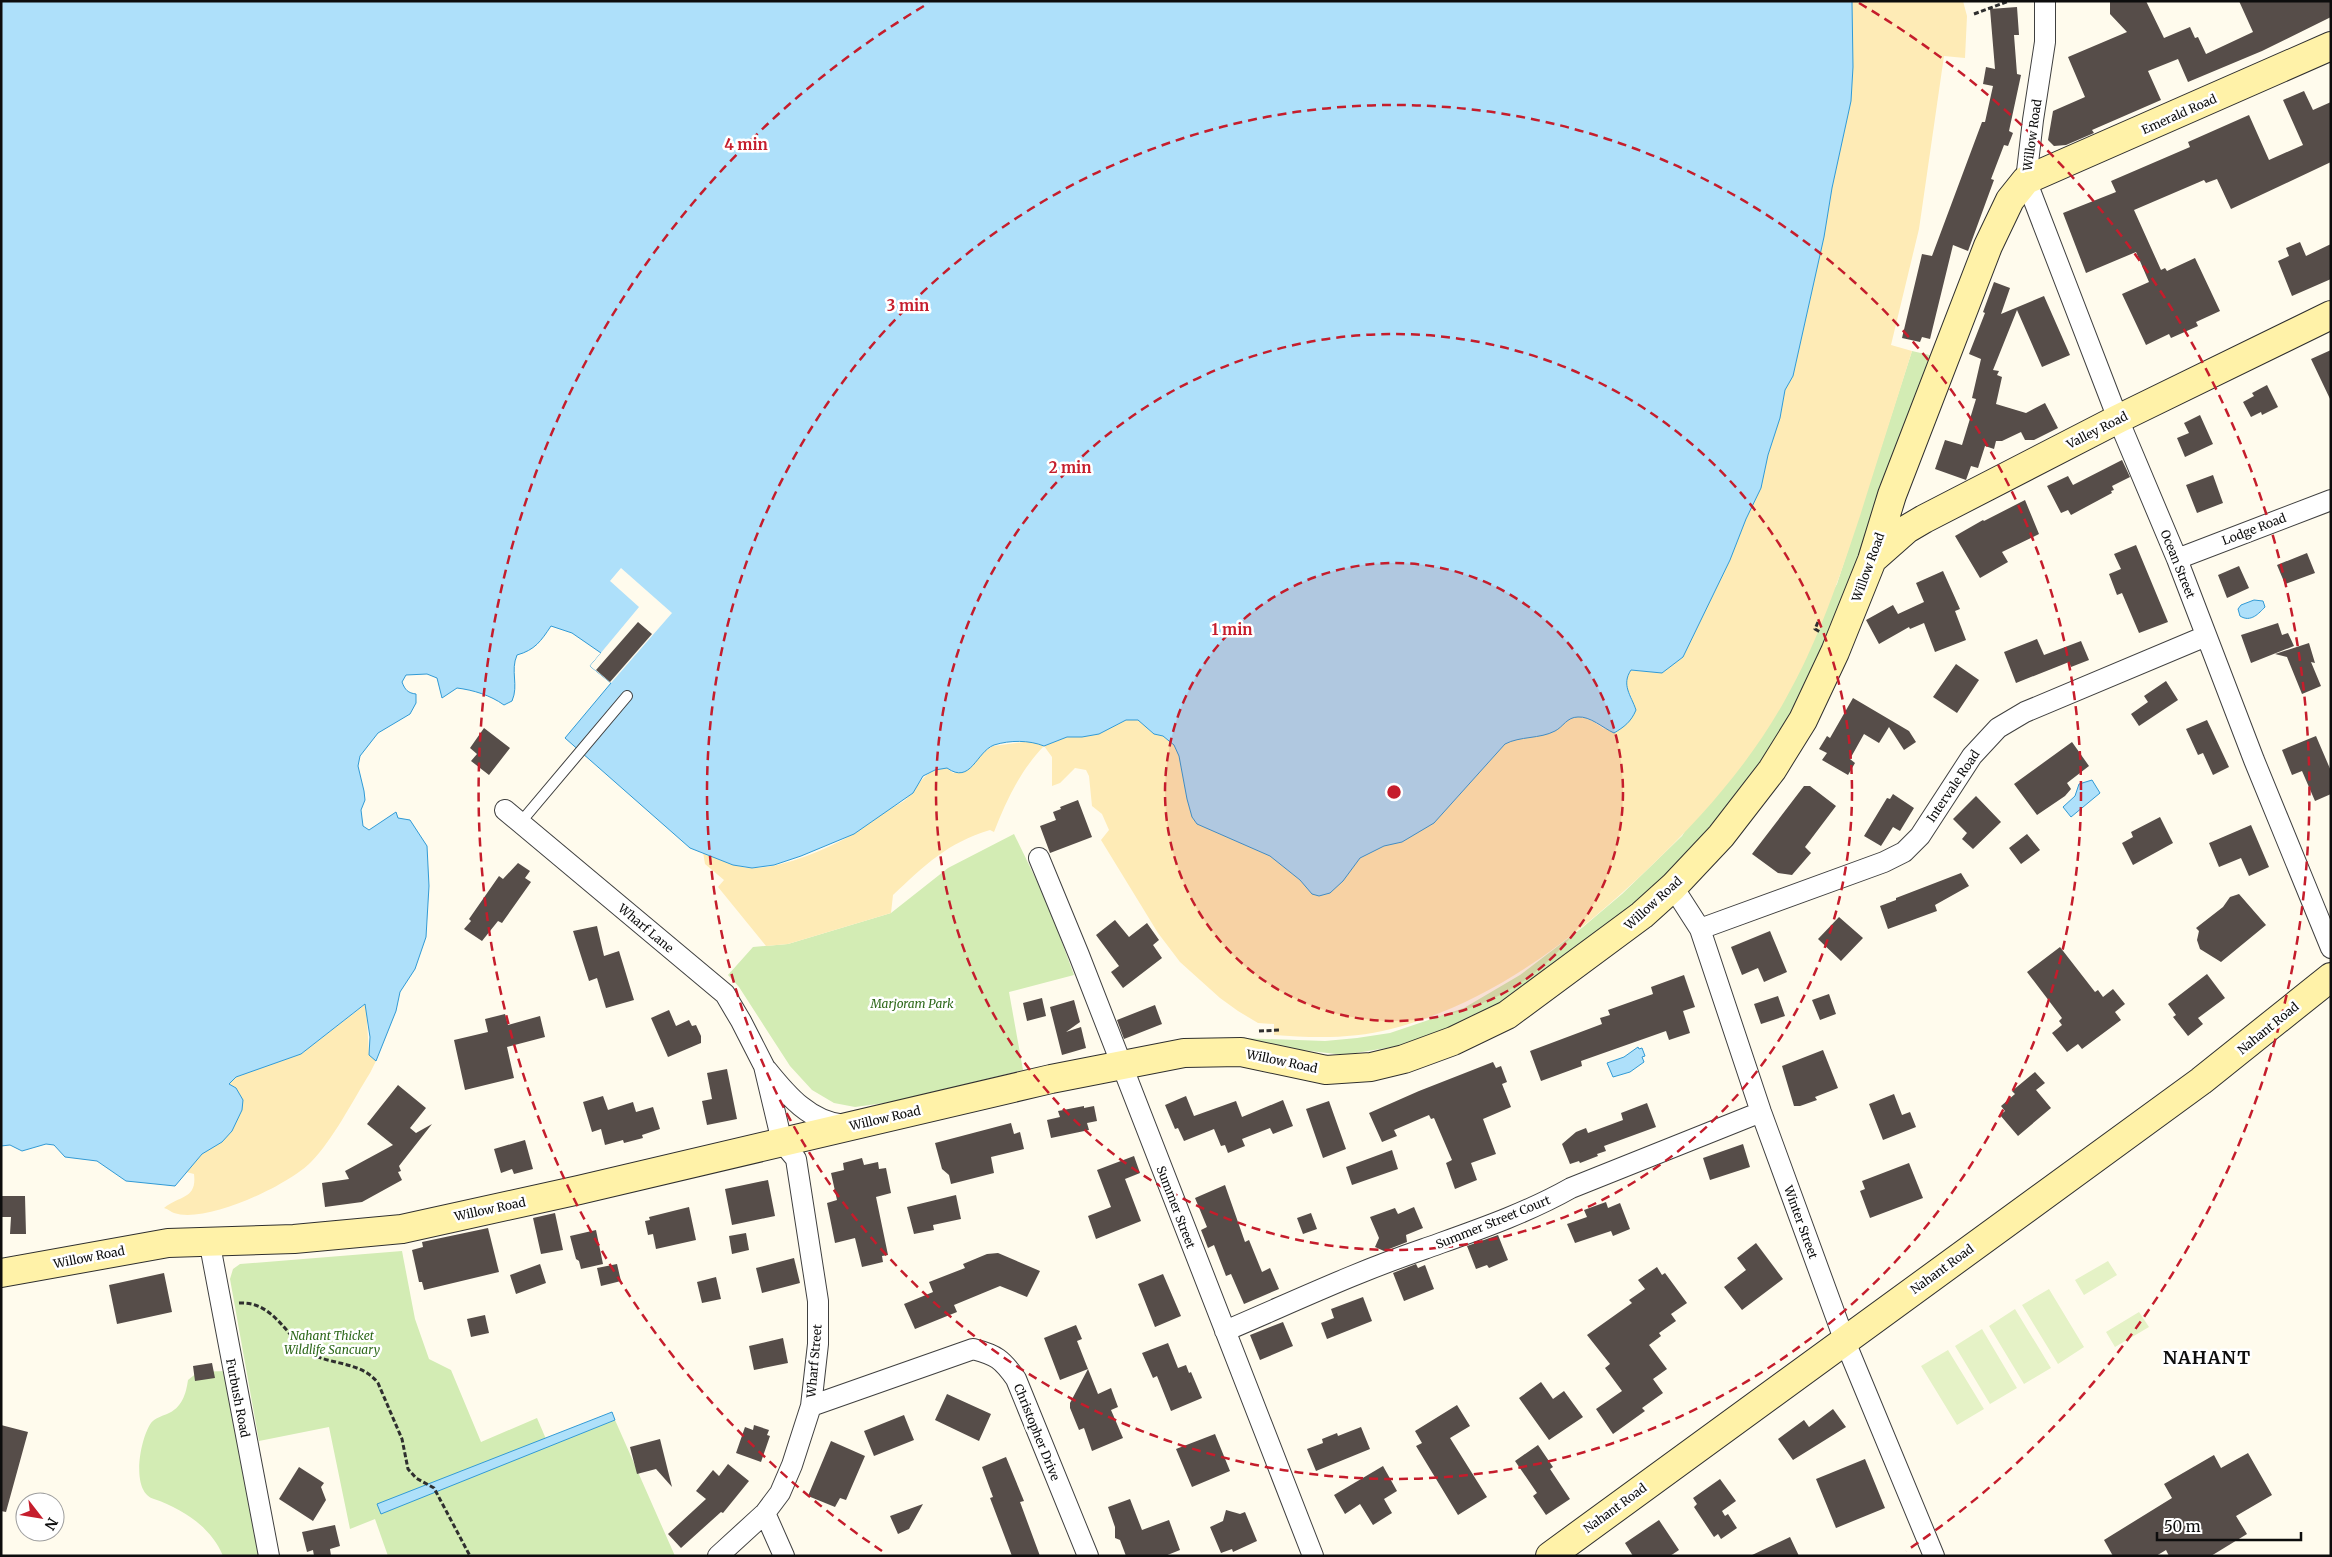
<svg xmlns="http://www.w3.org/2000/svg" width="2332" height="1557" font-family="Merriweather,serif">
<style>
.green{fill:#d3ecb4}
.sand{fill:#feebb6}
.pitch{fill:#e5f2c6}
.water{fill:#aee0fa;stroke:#319ad5}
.pier{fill:#fffbed}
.building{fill:#564d49}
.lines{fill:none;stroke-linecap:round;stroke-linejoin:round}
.lane-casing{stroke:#404040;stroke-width:12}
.street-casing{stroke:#404040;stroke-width:22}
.secondary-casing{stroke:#2f2f2f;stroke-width:30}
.path{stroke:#2f2f2f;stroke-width:3;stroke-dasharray:5 2.5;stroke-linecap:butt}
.lane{stroke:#fff;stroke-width:10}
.street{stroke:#fff;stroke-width:20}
.secondary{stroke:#fff2a8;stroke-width:28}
.ring{fill:none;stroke:#c51d2c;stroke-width:2.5;stroke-dasharray:9 6}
.labels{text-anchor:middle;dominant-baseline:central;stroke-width:5;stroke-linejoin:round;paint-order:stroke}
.street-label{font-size:12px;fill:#0d0d0d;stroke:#fff}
.park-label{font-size:12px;font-style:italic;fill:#2d681a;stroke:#fff}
.district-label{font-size:18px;font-weight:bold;letter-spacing:1px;fill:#0d0d0d;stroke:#fff}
.centre{fill:#c51d2c;stroke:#fff;stroke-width:2.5}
.ring-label{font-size:15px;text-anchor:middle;font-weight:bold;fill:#c51d2c;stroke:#fff;stroke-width:5;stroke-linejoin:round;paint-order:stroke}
</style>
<rect width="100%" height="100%" fill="#fffbed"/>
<path class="green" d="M1912,351l22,5 -45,125 -76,197 -49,87 -78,93 -60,55 -103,80 -59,29 -54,22 -66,11 -42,-5 -62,-12 85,3 32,-3 33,-5 74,-25 56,-33 63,-48 39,-33 60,-58 155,-252z
M1014,834l34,70 26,71 -65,17 14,78 -131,32 -37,5 -21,-4 -22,-13 -22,-24 -51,-79 -11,-12 25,-28 35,-3 103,-31 57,-45z
M402,1251l13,68 14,40 22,11 30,72 56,-24 12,28 66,-26 60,136h-287l-13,-37 -25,10 -21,-102 -70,14 -29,-162 3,-10 7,-5z
M225,1371l34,185h-36c-12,-29 -40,-47 -69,-57 -24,-7 -14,-60 -3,-76 4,-5 11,-7 16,-9 15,-6 19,-20 21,-34l10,-8z"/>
<path class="sand" d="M1852,1h111l4,15 -2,42 -21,-2 -25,173 -28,116 21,6c-17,55 -35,110 -52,165 -21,63 -42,126 -75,184 -35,63 -82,116 -134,166 -74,71 -159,137 -260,163 -38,10 -78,9 -117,6v-11l-16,-1 -20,-12 -18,-13 -40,-36 -22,-29 -57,-93 8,-10 -7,-16 -10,-8 -3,-30 -3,-6 -11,-2 -15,15 -8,3v-29l-8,-11c-24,25 -38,55 -50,86l-4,-2c-43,13 -65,35 -97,65l-2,18 -103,31 -22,2 -48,-59 6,-7 -19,-16 -2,-12c15,6 29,14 46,16 30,2 82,-20 107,-36 10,-6 19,-13 28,-20 7,-4 14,-7 20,-11 19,-16 14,-29 43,-33l6,5 18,-6 13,-15 9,-6 39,-5 12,5 23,-9h15l17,-3 27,-14h12l16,14 9,2 11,9 5,11 8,43 5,18 5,7 73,32 30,24 12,14 31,-13 17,-23 24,-12 18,-4 51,-40 52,-58c15,-8 33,-6 48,-12 10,-4 15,-17 27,-15 9,1 17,7 24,12l28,-31c-7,-10 -8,-17 -1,-28l31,3 21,-16 47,-97 16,-41 15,-31 7,-33 12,-37 5,-28 8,-14 31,-139 8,-49 19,-87 2,-34z
M366,1004l3,51 7,6 -6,12c-17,27 -37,67 -59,89 -22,23 -105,62 -137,51 -3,-1 -6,-4 -10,-5 17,-13 33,-9 30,-34l-8,-2 16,-18 30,-23 10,-21 -6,-22 -7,-4 7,-7 65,-23z"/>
<path class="pitch" d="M2108,1261l9,14 -33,20 -9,-15z
M2049,1289l35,58 -26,17 -36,-59z
M2015,1309l36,59 -27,16 -35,-58z
M2139,1312l10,15 -34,20 -9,-15z
M1982,1329l35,59 -27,16 -35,-58z
M1948,1350l36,59 -27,16 -36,-59z"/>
<path class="water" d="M1,1h1851l1,66 -2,34 -19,87 -8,49 -31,139 -8,14 -5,28 -12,37 -7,33 -15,31 -16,41 -47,97 -21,16 -31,-3c-10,15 0,25 5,40 -5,12 -12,17 -22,23 -11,-5 -24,-17 -36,-16 -11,0 -15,10 -23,14 -15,8 -35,5 -50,13l-71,79 -32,19 -18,4 -24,12 -17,23 -13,12 -11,3 -7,-2 -12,-14 -30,-24 -73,-32 -5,-7 -5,-18 -8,-43 -5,-11 -11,-9 -9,-2 -16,-14h-12l-27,14 -17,3h-15l-23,9c-15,-6 -34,-6 -50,-1 -18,7 -23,40 -47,23l-12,2 -12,6 -10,17 -59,41 -53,22 -27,9 -22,3 -19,-3 -43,-17 -125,-110 46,-55 -21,-17 11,-13 -29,-20 -21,-7c-10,15 -16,24 -34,29 -7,16 2,30 -5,46l-8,4c-14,-10 -31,-15 -47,-17l-15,10 -5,-20 -10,-4 -21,1 -4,7c3,8 6,11 14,12v9l-6,11 -32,19 -18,23 -2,10 6,25 1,9 -4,10 2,16 6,4 27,-18 2,6 12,2 17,26 2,40 -3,51 -11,32 -15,23 -4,19 -20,50 -7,-6 1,-18 -5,-33 -64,50 -65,23 -7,7 7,4 7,12 -1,10 -10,21 -10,11 -20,12 -27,32 -49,-5 -29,-20 -32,-4 -11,-12 -8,-1 -24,7 -12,-6 -9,1z
M2254,600l9,1 2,6c-6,6 -14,16 -25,9l-2,-7 3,-4z
M2092,780l8,13 -29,24 -8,-10 12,-11 4,-12z
M1638,1047l1,2 3,-1 3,8 -3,1 2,5 -14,10 -17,5 -6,-14 17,-6z
M612,1412l3,8 -234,94 -4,-10z"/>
<path class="pier" d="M621,568l51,45 -61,70 -21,-17 49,-59 -29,-26z"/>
<path class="building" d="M2110,1h36l18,37 26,-11 5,11 3,-1 8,17 47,-22 -14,-31h92v16l-69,34 -74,31 -10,-23 -30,12 13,29 -69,30 2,3 -28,12 -12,1 -6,-6 5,-29 32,-14 -17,-40 59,-25 -17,-18z
M2017,7l2,28h-5l3,39 4,1 -12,56 4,2 -5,13 -4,-1 -13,34 3,1 -26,71 -15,-6 -23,94 -8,-2 -2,5 -18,-4 20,-84 10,2 50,-134h3l8,-36 -10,-2 3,-17 9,2 -5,-60z
M2304,91l9,19 18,-8v60l-100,47 -14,-30 -11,4 -2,-3 -70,30 27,60 4,-2 2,3 28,-13 25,53 -24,11 2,4 -27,12 -2,-4 -23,11 -24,-51 27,-12 -13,-30 -50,21 -23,-60 53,-21 -5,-11 79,-34 -2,-5 61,-27 20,45 34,-15 -20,-45z
M2300,242l6,14 25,-12v35l-39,17 -14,-35 11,-5 -3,-8z
M1994,282l16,6 -9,26 43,-18 26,59 -28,12 -25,-57 -24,60 6,1 -2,4 5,2 -6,27 30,9 19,-10 13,25 -24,12h-9l-4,-8 -19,9h-6l-2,8 -9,-3 -7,22 -7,-2 -5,14 -31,-11 10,-29 17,5 14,-46 -4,-1 9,-39 -12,-5 16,-41 -2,-1z
M2331,350v51l-20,-42z
M2267,385l11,22 -16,8 -1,-3 -10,5 -8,-15 11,-6 -2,-3z
M2200,415l13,29 -28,13 -8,-19 12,-5 -5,-10z
M2122,460l8,17 -18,9 2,4 -3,1 1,2 -28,15 -13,7 -3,-5 -7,3 -14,-27 21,-10 5,9z
M2213,475l10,28 -26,10 -11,-28z
M2025,500l14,34 -37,18 6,10 -28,16 -25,-42 28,-16 1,1z
M2136,545l32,77 -29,11 -17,-40 -5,2 -8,-21 12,-5 -7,-15z
M2307,553l8,20 -30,11 -8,-19z
M2239,566l10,22 -22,10 -9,-23z
M1943,571l17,38 -5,2 11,29 -31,12 -11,-29 -14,6 -1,-2 -30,17 -13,-24 27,-15 5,9 26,-12 -8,-19z
M638,622l14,12 -42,48 -14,-12z
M2278,623l4,12 6,-2 6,13 -43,17 -10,-28z
M2037,639l7,16 37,-14 8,19 -18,7 -2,-5 -53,21 -12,-31z
M2309,643l6,20 -4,-1 10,24 -19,8 -15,-37 -12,-3z
M1956,664l23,16 -22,33 -24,-16z
M2166,681l12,19 -39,26 -8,-12 17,-12 -4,-6z
M1853,698l56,33 7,11 -12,8 -15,-23 -10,16 -15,-9 -14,25 5,4 -7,12 -26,-15 5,-7 -8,-4 8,-13 3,2z
M2207,720l22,47 -16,8 -10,-22 -5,2 -12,-26z
M484,728l26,20 -21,27 -18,-14 6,-7 -7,-6z
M2316,736l15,35v23l-16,7 -13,-30 -10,4 -10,-25z
M2072,742l17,24 -22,17 4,6 -6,7 -28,19 -23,-31z
M1804,786h6l26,20 -31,41 6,6 -19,22 -14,-2 -26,-19z
M1893,794l21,14 -14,23 -7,-4 -12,19 -17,-10 23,-38 3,1z
M1976,796l25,26 -28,27 -11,-10 5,-6 -14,-14z
M1078,800l14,37 -42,16 -10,-27 16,-6 -3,-8 8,-3 -1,-2z
M2160,817l13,26 -40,22 -11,-22 11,-6 -2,-5z
M2251,825l18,42 -20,9 -8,-18 -22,9 -10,-24z
M2027,834l13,16 -19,14 -12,-16z
M518,863l12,8 -5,7 6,4 -29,41 -4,-2 -16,20 -18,-12 7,-8 -2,-2 30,-43 4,3z
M1961,873l8,13 -34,19 2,6 -49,18 -8,-23 16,-6v-2z
M2239,894l27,31 -45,37 -21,-13 -3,-9 2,-9 -3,-3 27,-21 7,-10z
M1839,917l24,21 -22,23 -23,-22z
M1115,920l14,17 18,-14 12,17 -6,5 9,13 -39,30 -12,-16 8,-6 -23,-31z
M597,926l7,30 15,-5 15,49 -28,8 -9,-30 -8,3 -16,-50z
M1770,931l17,41 -23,10 -6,-14 -16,7 -11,-28z
M2060,947l35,45 3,-2 5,7 10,-8 12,15 -10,8 6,8 -39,29 -4,-5 -11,8 -15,-19 10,-8 -3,-4 3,-3 -35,-46z
M2207,974l18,24 -27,20 5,6 -15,12 -15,-19 3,-2 -8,-11z
M1684,975l11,32 -12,4 7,22 -21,7 -3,-9 -85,30 1,5 -41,15 -11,-30 72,-27 -2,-6 10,-3 -2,-5 45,-16 -2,-7z
M1829,994l7,20 -16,6 -8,-20z
M1778,996l7,20 -24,8 -7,-20z
M1042,998l4,18 -19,5 -4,-18z
M1074,1000l6,22 -14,10 15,-5 5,21 -24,7 -12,-48z
M1155,1005l7,19 -38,15 -7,-19z
M669,1010l7,16 13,-6 3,6 4,-1 5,11v7l-33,14 -17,-39z
M505,1014l3,11 32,-9 5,21 -38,10 7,31 -49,12 -11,-50 34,-8 -3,-13z
M1823,1050l15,38 -23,9 2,3 -17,6h-6l-12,-40z
M1493,1062l3,6 5,-2 6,16 -5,2 9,23 -28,12 13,35 -25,9 6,17 -22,9 -9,-26 6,-3 -18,-42 -3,1 -2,-4 -35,15 3,6 -15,6 -13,-29 50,-22z
M727,1069l10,50 -30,6 -5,-24 10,-2 -5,-26z
M2035,1072l10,11 -9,7 15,18 -33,28 -18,-21 5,-4 -4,-5 14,-12 -3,-3z
M398,1085l28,23 -16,20 6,5 16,-9 -33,42 2,5 -3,1 4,8 -40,22 -37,5 -3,-24 27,-4 -4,-8 48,-26 -26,-21z
M1894,1094l8,21 8,-3 6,15 -33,13 -14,-36z
M603,1096l5,14 25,-8 3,10 17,-5 7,22 -18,6 1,3 -19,5 -1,-3 -18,5 -4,-16 -9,3 -9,-30z
M1186,1096l8,20 42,-15 6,16 41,-17 10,26 -20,8 -3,-6 -28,11 3,7 -17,7 -3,-8 -4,1 -7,-17 -30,12 -6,-13 -3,1 -10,-24z
M1329,1101l17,48 -23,9 -17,-49z
M1647,1103l9,24 -52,19 2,5 -9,3 1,2 -18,7 -1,-2 -9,3 -8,-20 14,-12 10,-4 2,5 35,-13 -2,-7z
M1084,1106v2l10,-2 3,15 -10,2 2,7 -38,8 -4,-18 13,-3 -2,-6z
M1011,1123l3,11 6,-2 4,17 -33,8 3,16 -43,11 -2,-9 -7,-6 -7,-26z
M525,1140l8,29 -19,5 -2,-5 -11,4 -7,-24z
M1743,1144l7,23 -40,13 -7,-22z
M1392,1150l6,19 -46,16 -6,-18z
M1134,1156l6,17 -15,6 16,42 -45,18 -8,-23 23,-9 -14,-37z
M862,1158l2,7 14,-3 1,7 7,-1 5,25 -15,4 12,58 -6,1 1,6 -21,5 -7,-29 -20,5 -8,-40 10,-3 -6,-27 13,-3 -1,-7z
M1909,1163l14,35 -53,20 -10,-27 5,-2 -3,-8z
M768,1180l7,36 -43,9 -7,-36z
M1225,1185l20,57 4,-2 13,32 8,-4 9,21 -35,15 -13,-30 -5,2 -12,-31 -6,3 -7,-18 6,-3 -12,-29z
M956,1195l5,24 -28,6 1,5 -20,4 -7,-27z
M1,1196h24l1,38h-16l1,-17h-10z
M1606,1202l2,6 12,-5 10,26 -17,7 -2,-5 -36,12 -8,-19 20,-7 -3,-7z
M689,1207l7,33 -40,9 -3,-15 -5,1 -3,-14 5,-1 -1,-3z
M1414,1207l9,21 -17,7 1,7 -23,9 -9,-4 4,-9 -9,-21 25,-9 3,6z
M555,1213l8,37 -22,4 -8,-36z
M1311,1213l6,16 -14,5 -6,-16z
M488,1228l11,44 -75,18 -2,-8h-3l-7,-32 11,-3 -1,-5z
M596,1230l7,34 -22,5 -2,-8 -3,-2 -6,-23z
M746,1233l3,17 -17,4 -3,-18z
M1498,1235l10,25 -19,8 -2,-3 -11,4 -9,-23z
M1756,1243l27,36 -41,31 -18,-23 22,-17 -9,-12z
M998,1253l42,18 -13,26 -27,-11 -46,19 3,7 -42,17 -11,-25 29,-12 -4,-10 36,-14 -2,-4 24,-10z
M794,1258l6,25 -38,10 -6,-25z
M540,1264l6,19 -30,11 -6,-19z
M617,1264l4,17 -20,5 -4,-18z
M1416,1264l2,4 7,-3 9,24 -30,12 -11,-28z
M1657,1267l5,8 3,-2 22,30 -16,11 5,7 -17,12 2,3 -12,9 18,24 -14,10 10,14 -21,15 3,3 -32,23 -17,-25 26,-18 -17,-23 5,-4 -23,-29 45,-32 -3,-3 16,-11 -7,-9z
M164,1273l8,39 -55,12 -8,-39z
M1163,1274l18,42 -26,11 -17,-43z
M716,1277l5,22 -19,4 -5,-21z
M1363,1297l9,24 -45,18 -6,-16 13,-5 -3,-9z
M485,1315l4,18 -18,4 -4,-18z
M1283,1322l10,24 -33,14 -10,-25z
M1076,1325l6,14 -5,2 11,28 -28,11 -16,-42z
M783,1338l5,25 -34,7 -5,-24z
M1168,1343l10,25 8,-3 3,8 2,-1 11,26 -31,13 -14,-35 -4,2 -11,-25z
M212,1363l3,15 -20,3 -2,-15z
M1088,1369l10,25 13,-6 7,19 -7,3 12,28 -31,13 -8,-23 -5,2 -9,-22v-5z
M1541,1382l12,17 11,-8 19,26 -34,23 -30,-42z
M947,1394l44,20 -12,27 -44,-21z
M1457,1405l13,21 -20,12 37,59 -29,18 -42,-69 6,-3 -7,-12z
M1833,1409l13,18 -53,33 -15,-21 26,-19 5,7z
M904,1415l10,25 -40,16 -10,-25z
M1,1425l27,7 -22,80 -5,-1z
M754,1425l15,5 -2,5 3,1 -9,26 -25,-9 9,-26 8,3z
M1361,1427l9,22 -54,22 -9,-22 16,-6 -1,-4 15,-6 1,3z
M1215,1434l15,37 -38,16 -16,-38z
M660,1439l12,48 -16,-18 -19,5 -7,-27z
M831,1441l34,15 -19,44 -6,-2 -5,9 -27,-11z
M1538,1445l15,22 -3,2 20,30 -24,16 -13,-19 4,-3 -22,-32z
M2248,1453l24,42 -36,21 11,18 -36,22h-42l-3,-6 -10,6h-43l-9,-16 68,-42 -8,-14 50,-29 7,13z
M1006,1457l18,44 -4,1 20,54h-28l-22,-58 3,-1 -11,-30z
M1865,1459l20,49 -49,20 -20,-49z
M728,1464l21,17 -26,32 -2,-1 -40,36 -13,-14 38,-35 -10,-8 17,-21 6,6z
M1383,1466l14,25 -13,8 8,14 -19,12 -13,-21 -15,10 -11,-19z
M299,1467l25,16 -3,4 5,13 -13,21 -34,-22z
M1720,1479l16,22 -14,10 3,5 3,-2 9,14 -16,11 -3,-5 -4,3 -20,-30 3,-3 -4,-6z
M1130,1499l12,31 27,-10 11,30 -15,6h-39l-6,-16 -5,-2v-11l-7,-20z
M923,1504l-14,25 -11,5 -8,-18z
M1226,1510l14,4 5,-2 12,29 -24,11 -1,-3 -11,4 -11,-26 13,-6z
M1659,1520l20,30 -9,6h-37l-8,-13z
M335,1525l5,21 -10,3 1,7h-17l-1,-6 -6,2 -5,-20z
M1790,1537l9,19h-49z"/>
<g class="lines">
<defs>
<path id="lane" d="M520,823l107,-127"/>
<path id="street" d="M2045,1v41l-12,78 -7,60 92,239 59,140 77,201 77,188
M2177,559l154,-59
M505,810l220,184 16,27 23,45 18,76 14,17 22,142v43l-7,62 -19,59 -12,28 -15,20 -47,43
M1039,858l40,97 234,601
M1673,887l27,42 61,183 83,227 90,217
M1700,929l184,-67 20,-10 16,-16 52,-80 26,-28 27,-16 181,-76
M767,1070c20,25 44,53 78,55
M209,1240l60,316
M1225,1331c66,-28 131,-59 199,-82 50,-18 101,-35 147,-61l190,-76
M811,1406l162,-57c23,6 29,10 43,30l72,177
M765,1513l19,43"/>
<path id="secondary" d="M1873,559l34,-30 17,-10 194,-100 213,-104
M1,1273l167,-30 126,-4 108,-10 177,-39 472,-111 133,-26 57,-1 85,18 45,-3 33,-8 49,-18 54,-26 135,-100 31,-28 48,-51 51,-66 31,-50 32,-68 37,-92 20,-65 96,-249 22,-46 16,-20 305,-134
M1550,1556l651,-475 130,-104"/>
</defs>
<use href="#lane" class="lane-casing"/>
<use href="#street" class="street-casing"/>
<use href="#secondary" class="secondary-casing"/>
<path class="path" d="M1974,14l35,-13
M1818,622l-3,7 5,3
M1259,1031l21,-1
M239,1303c35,-2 47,34 72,51 22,11 51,8 67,29l24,56 6,30 8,9 18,10 36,68"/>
<use href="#lane" class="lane"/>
<use href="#street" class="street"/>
<use href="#secondary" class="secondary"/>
</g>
<circle cx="1394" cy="792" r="229" fill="#c51d2c" fill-opacity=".12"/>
<g class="ring">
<circle cx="1394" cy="792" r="229"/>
<circle cx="1394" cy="792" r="458"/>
<circle cx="1394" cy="792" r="687"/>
<path d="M882 1551A916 916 0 0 1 929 3M1859 3A916 916 0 0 1 1906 1551"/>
</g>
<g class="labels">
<g class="street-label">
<text transform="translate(2179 114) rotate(-24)">Emerald Road</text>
<text transform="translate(2032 135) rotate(-82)">Willow Road</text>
<text transform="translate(2097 430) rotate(-27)">Valley Road</text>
<text transform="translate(2254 529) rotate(-21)">Lodge Road</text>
<text transform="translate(2178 564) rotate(68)">Ocean Street</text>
<text transform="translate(1868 567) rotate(-70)">Willow Road</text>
<text transform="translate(1953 786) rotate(-56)">Intervale Road</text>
<text transform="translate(1653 903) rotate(-42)">Willow Road</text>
<text transform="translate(646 928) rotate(40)">Wharf Lane</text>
<text transform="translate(2268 1028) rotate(-39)">Nahant Road</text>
<text transform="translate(1282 1061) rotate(12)">Willow Road</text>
<text transform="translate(885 1118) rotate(-13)">Willow Road</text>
<text transform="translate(1176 1207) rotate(69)">Summer Street</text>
<text transform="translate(490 1209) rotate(-12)">Willow Road</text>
<text transform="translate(1493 1222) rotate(-22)">Summer Street Court</text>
<text transform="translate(1801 1222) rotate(70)">Winter Street</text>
<text transform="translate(89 1257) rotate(-11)">Willow Road</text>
<text transform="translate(1942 1269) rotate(-36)">Nahant Road</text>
<text transform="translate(814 1361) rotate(-85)">Wharf Street</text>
<text transform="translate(238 1398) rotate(79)">Furbush Road</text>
<text transform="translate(1037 1432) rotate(68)">Christopher Drive</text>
<text transform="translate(1615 1508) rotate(-36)">Nahant Road</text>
</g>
<g class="park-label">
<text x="912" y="1003">Marjoram Park</text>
<text x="332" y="1335">Nahant Thicket<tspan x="332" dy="14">Wildlife Sancuary</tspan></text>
</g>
<g class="district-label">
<text x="2207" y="1357">NAHANT</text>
</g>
</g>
<circle cx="1394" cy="792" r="8" class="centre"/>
<g class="ring-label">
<text x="746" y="150">4 min</text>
<text x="908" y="311">3 min</text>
<text x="1070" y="473">2 min</text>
<text x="1232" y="635">1 min</text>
</g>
<rect width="2332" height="1557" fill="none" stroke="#0d0d0d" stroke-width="5"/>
<g transform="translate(40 1517) rotate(121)"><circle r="24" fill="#ffffff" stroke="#9e9e9e"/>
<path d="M0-4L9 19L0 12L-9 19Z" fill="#c51d2c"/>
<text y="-8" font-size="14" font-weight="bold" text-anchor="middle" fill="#0d0d0d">N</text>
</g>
<path d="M2157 1532v8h144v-8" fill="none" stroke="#0d0d0d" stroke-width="2.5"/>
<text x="2164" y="1532" font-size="15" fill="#0d0d0d" stroke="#ffffff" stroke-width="4" paint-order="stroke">50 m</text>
</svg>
